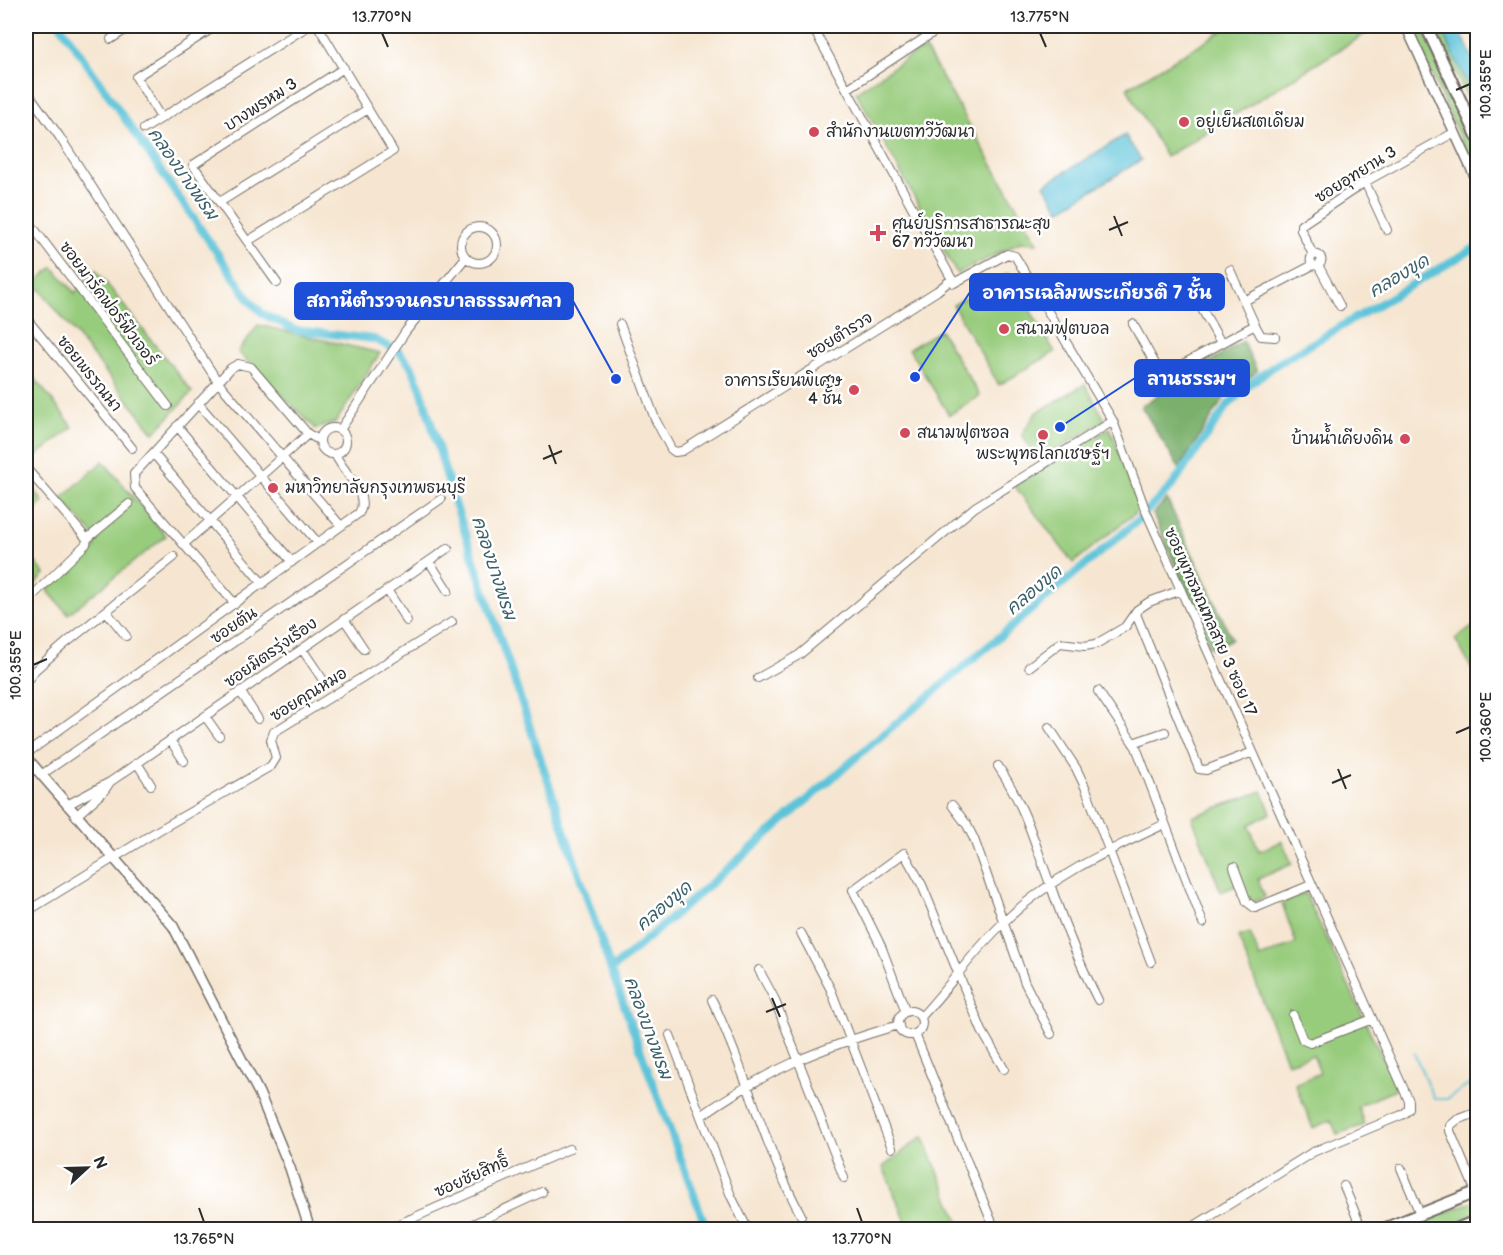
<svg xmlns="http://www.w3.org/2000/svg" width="1503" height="1255" font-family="'Balsamiq Sans','Playpen Sans Thai',sans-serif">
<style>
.green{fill:#98cc7d;stroke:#627c54;stroke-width:1.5}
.forest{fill:#7ab06c;stroke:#526e4c;stroke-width:1.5}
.water{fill:#5cc3d9;stroke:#447782;stroke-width:1.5}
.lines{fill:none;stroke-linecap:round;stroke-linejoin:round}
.stream{stroke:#5cc3d9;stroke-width:2}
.canal{stroke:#5cc3d9;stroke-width:8}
.minor-casing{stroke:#726c65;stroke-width:10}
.tertiary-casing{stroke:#726c65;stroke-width:12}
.secondary-casing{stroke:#726c65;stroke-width:14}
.minor{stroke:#fff;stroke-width:8}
.tertiary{stroke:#fff;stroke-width:9}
.secondary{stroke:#fff;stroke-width:10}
.ticks{fill:none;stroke:#2b2b2b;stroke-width:2}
.poi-dot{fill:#d1495b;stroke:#fff;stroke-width:2}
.labels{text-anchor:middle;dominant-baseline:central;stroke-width:5;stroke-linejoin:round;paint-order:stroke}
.street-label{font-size:16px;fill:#2b2b2b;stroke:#fff}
.poi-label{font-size:16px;fill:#2b2b2b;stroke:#fff;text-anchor:start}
.water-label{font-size:18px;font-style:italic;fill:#3c6068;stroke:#fff}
.leader{fill:none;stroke:#1d4ed8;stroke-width:2}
.callout-dot{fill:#1d4ed8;stroke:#fff;stroke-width:2}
.callout{fill:#1d4ed8;stroke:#1d4ed8;stroke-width:2}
.callout-label{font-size:18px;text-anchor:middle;font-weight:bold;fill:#fff}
.neatline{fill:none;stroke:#2b2b2b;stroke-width:2}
.ticks-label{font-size:15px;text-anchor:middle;fill:#2b2b2b}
</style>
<rect width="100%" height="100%" fill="#fff"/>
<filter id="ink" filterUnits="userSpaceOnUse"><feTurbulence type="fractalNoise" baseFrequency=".0167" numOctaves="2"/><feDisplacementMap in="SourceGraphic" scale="12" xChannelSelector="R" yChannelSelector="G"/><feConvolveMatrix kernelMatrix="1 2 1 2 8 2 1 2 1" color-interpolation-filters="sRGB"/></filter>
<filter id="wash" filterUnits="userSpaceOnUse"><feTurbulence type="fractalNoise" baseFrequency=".008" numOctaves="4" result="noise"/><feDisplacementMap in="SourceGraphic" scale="24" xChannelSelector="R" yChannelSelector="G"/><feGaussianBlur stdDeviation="1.35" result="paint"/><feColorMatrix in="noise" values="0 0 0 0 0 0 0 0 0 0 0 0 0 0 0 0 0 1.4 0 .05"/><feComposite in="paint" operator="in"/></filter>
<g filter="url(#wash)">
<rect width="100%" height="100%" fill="#f6e6d1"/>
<path class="green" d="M1230,26h148l-212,131 -39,-69z
M1410,26h11l56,126v24z
M1434,26h6l37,78v15z
M926,50l112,193 -18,-1 -63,32 -101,-182 60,-40z
M53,267l22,26 21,-23 96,122 -38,41 -119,-150z
M1008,273l47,79 -56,33 -46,-80z
M258,325l122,28 -44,69 -20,7 -78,-77z
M940,330l40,66 -31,19 -40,-66z
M26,367l47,60 -47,37z
M1085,384l20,36 -67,42 -16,-28 14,-21z
M1110,428l30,81 -67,54 -59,-78z
M103,461l63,75 -98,78 -21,-24 48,-42 1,-10 -35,-39z
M26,478l17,24 -17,17z
M26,551l19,23 -19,19z
M1477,624v54l-22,-39z
M1262,791l9,22 -22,12 10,26 23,-10 10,23 -34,15 7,18 -18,8 -9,-20 -17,7 -29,-75z
M1305,893l92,196 -39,17 6,19 -27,9 -6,-14 -18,8 -18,-44 25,-11 -7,-18 -26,8 -49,-126 12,-4 10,25 36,-15 -14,-40z
M923,1136l39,93h-53l-26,-62z
M1477,1200v14l-37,15h-36z"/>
<path class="forest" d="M1243,341l14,30 -33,27 -45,70 -38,-62z
M1167,499l65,140 -21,9 -58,-134z"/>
<path class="water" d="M1440,26h18l19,42v36z
M1125,135l16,25 -81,50 -16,-25z"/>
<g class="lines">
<path class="stream" d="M1414,1053l20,46h13l31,-20"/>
<path class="canal" d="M61,26l190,276 12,12 32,16 79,9 24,12 13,15 10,23 30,102 160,479 96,260
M611,970l263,-228 261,-219 37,-37 56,-81 23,-22 26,-19 201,-118"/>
</g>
</g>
<g filter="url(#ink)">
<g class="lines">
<defs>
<path id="minor" d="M760,26l6,4 10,-4
M812,26l142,257 53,-29 8,2 98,165 32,88 61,138 203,454v8l-5,5 -91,38 -125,78
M111,39l20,-13
M847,89l96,-63
M26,90l33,46 159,246 123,144
M161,118l-25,-41 80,-51
M144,129l164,-103
M1365,182l22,48
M220,202l148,-93
M26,218l142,188
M461 245a18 18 0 1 1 36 0a18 18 0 1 1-36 0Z
M248,241l145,-90 -75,-125
M1310.5 260a5.5 5.5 0 1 1 11 0a5.5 5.5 0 1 1-11 0Z
M1313,255l-12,-25v-5l64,-43 90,-50
M1318,265l22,41
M1230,270l14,31
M277,283l-84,-118 151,-97
M1193,293l28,50
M26,318l106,130
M620,324l35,95 16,30 4,3 7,-1 255,-160 15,-12
M1133,324l26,47 6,3 90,-49 -11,-24 69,-36
M1255,325l6,11 14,1
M198,403l120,140
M177,426l115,136
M320 441a13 13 0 1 1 26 0a13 13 0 1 1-26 0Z
M340,430l66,-99 60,-74
M153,453l110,131
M26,468l61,71 -1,5 -60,58
M87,539l42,-35
M184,544l124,-110
M429,561l19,30
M387,590l20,31
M235,604l-100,-116 -1,-14 97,-106 7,-4 13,3 57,67 11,6
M106,611l20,25
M1136,614l63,155 7,1 47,-18
M344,619l20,30
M302,649l21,31
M1029,667l31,-24 25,3 11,-2 29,-17 12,-17 12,-8 32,-12
M758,678l41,-23 176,-148 138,-86
M26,682l9,-12 31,-27 108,-86
M240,691l18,28
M1098,691l38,56 67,176
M205,716l14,20
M1049,727l27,41 10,21 65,173
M170,740l14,21
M1133,743l32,-11
M26,754l333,-241c12,-18 -17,-42 -24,-59
M137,763l14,22
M998,766c28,42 35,73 52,118 14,40 29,79 48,116
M41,775l400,-276
M67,805l43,-23 338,-234
M952,805l15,20 7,14 51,144 26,51
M76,816l28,-25 6,-9
M1234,867l13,35 8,6 56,-23
M26,912l133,-82 112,-64 5,-8 -5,-18 3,-8 178,-110
M801,933l30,57 61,158
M759,970l15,28 70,180
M712,1000c34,70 52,147 89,215
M898 1023a12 12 0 1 1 24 0a12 12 0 1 1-24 0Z
M906,1012l-25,-66 -28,-56 51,-37 18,32 60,146 22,38
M1293,1015l10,25 7,3 60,-23
M921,1017c28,-30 51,-64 81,-93 46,-46 105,-73 163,-100
M915,1034l80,196
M670,1035l61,161 17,34
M701,1116c65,-46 121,-69 198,-91
M1401,1168l19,46
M1344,1186l18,44
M1476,1192l-26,-61v-5l7,-6 21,-8
M410,1219l4,11
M386,1230l183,-81
M460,1230l82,-38"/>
<path id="tertiary" d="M1406,26l72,157
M26,757l147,169 86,167 31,75 20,62"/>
<path id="secondary" d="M1426,26l52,112
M1472,26l6,12
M1381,1230l97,-39
M1454,1230l24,-10"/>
</defs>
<use href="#minor" class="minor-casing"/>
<use href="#tertiary" class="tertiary-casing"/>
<use href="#secondary" class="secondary-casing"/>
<use href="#minor" class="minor"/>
<use href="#tertiary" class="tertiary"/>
<use href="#secondary" class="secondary"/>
</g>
</g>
<path class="ticks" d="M382,33l6,14M1040,33l6,14M1456,90l14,-6M1114,216l8,20M1109,230l19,-8M549,445l7,19M543,459l19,-8M33,665l14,-6M1456,733l14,-6M1338,769l8,20M1332,783l19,-8M772,998l8,19M766,1012l20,-8M199,1208l5,14M857,1208l5,14"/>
<g class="poi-dot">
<circle cx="1184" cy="122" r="6"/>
<circle cx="814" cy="132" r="6"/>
<path d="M875 224h6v6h6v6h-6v6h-6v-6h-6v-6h6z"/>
<circle cx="1004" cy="329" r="6"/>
<circle cx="854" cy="390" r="6"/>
<circle cx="905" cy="433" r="6"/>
<circle cx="1043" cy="435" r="6"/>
<circle cx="1405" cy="439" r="6"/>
<circle cx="273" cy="488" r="6"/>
</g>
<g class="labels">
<g class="street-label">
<text transform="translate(261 105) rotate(-33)">บางพรหม 3</text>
<text transform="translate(1356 175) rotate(-32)">ซอยอุทยาน 3</text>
<text transform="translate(108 304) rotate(53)">ซอยมาร์คฟอร์ฟิวเจอร์</text>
<text transform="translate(840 336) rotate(-32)">ซอยตำรวจ</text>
<text transform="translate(89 374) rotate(51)">ซอยพรรณนา</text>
<text transform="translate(1210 622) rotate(66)">ซอยพุทธมณฑลสาย 3 ซอย 17</text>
<text transform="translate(234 626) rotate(-34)">ซอยตัน</text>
<text transform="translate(271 653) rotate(-35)">ซอยมิตรรุ่งเรือง</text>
<text transform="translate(309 695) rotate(-32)">ซอยคุณหมอ</text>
<text transform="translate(472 1177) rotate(-24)">ซอยชัยสิทธิ์</text>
</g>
<g class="poi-label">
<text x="1196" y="122">อยู่เย็นสเตเดียม</text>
<text x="826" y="132">สำนักงานเขตทวีวัฒนา</text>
<text x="892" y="224">ศูนย์บริการสาธารณะสุข<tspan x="892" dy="18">67 ทวีวัฒนา</tspan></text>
<text x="1016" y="329">สนามฟุตบอล</text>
<text x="842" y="381" text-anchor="end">อาคารเรียนพิเศษ<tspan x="842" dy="18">4 ชั้น</tspan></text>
<text x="917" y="433">สนามฟุตซอล</text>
<text x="1393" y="439" text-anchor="end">บ้านน้ำเคียงดิน</text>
<text x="1043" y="454" text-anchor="middle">พระพุทธโลกเชษฐ์ฯ</text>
<text x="285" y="488">มหาวิทยาลัยกรุงเทพธนบุรี</text>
</g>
<g class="water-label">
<text transform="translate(183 174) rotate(55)">คลองบางพรม</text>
<text transform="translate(1399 276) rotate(-31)">คลองขุด</text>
<text transform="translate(494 568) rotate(72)">คลองบางพรม</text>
<text transform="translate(1034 590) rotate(-40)">คลองขุด</text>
<text transform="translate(664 906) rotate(-40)">คลองขุด</text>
<text transform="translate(648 1028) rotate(70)">คลองบางพรม</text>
</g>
</g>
<path class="leader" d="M915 377L970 292M616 379L573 301M1060 427L1135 378"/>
<g class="callout-dot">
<circle cx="915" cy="377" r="6"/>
<circle cx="616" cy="379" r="6"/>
<circle cx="1060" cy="427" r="6"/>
</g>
<g class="callout">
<rect x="970" y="274" width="254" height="36" rx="6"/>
<rect x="295" y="283" width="278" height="36" rx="6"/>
<rect x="1135" y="360" width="114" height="36" rx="6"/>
</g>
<g class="callout-label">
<text x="1097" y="299">อาคารเฉลิมพระเกียรติ 7 ชั้น</text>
<text x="434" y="307">สถานีตำรวจนครบาลธรรมศาลา</text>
<text x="1192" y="385">ลานธรรมฯ</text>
</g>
<rect width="1503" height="1255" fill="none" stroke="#fff" stroke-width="66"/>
<g transform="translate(87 1168) rotate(68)" stroke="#ffffff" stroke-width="4.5" paint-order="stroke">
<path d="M0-4.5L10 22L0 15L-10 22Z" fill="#2b2b2b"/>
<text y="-9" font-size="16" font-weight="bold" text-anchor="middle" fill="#2b2b2b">N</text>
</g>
<rect x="33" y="33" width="1437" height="1189" class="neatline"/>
<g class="ticks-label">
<text x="382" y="22">13.770°N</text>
<text x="1040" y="22">13.775°N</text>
<text transform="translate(1486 84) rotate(-90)" y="5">100.355°E</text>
<text transform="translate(16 665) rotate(-90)" y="5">100.355°E</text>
<text transform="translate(1486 727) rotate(-90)" y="5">100.360°E</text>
<text x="204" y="1244">13.765°N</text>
<text x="862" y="1244">13.770°N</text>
</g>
</svg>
